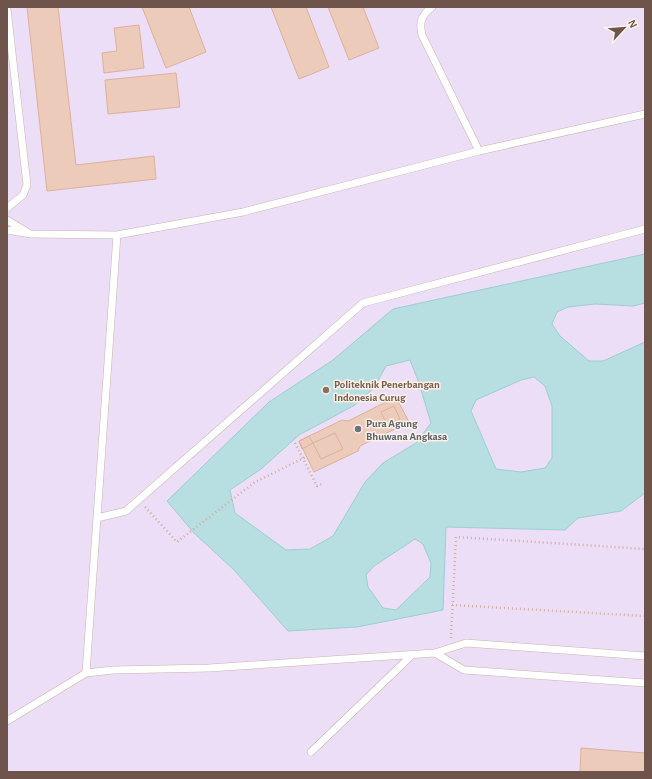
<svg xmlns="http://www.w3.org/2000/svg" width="652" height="779" font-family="'Alegreya Sans',sans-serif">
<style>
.education{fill:#ebdef6}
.water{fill:#b7dee1;stroke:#9eced2;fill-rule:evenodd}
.building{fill:#edcbba;stroke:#deb09c}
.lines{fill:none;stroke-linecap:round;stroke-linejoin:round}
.service-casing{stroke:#c9b5a9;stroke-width:8}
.path{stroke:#d1ae9e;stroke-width:2.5;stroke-dasharray:1 3;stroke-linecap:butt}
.service{stroke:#fff;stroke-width:7}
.education-dot{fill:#8d6e63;stroke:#fdf2e6;stroke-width:1.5}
.worship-dot{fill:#6b7280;stroke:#fdf2e6;stroke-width:1.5}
.labels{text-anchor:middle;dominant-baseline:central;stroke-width:3;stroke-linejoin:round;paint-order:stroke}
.education-label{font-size:11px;font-weight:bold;fill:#785e54;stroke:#fdf2e6;text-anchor:start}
.worship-label{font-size:11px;font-weight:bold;fill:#5b616d;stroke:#fdf2e6;text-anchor:start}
</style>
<rect width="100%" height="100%" fill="#faeee0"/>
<path class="education" d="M7,7h638v765h-638z"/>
<path class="water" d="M645,254v49l-12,3 -38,-2 -27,3 -11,5 -5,12 8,12 29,25h14l42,-19v151l-24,18 -43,7 -13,12 -119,-3 -3,83 -86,17 -69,4 -54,-61 -40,-37 -27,-32 102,-99 64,-42 60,-51zM410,360l9,23 12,40 -15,20 -33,20 -18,19 -32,54 -23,13 -24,1 -51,-37 -5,-23 31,-21 38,-34 56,-30 19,-17 12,-22zM534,377l11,9 7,20v52l-7,10 -24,4 -25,-3 -25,-58 5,-11 45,-20zM415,539l8,5 8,19 -1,14 -34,33 -13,-2 -15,-21 -2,-12 8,-9z"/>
<path class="building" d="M27,7h31l18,158 78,-9 2,23 -109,12z
M142,7h47l17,45 -40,16z
M271,7h35l23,60 -30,12z
M328,7h35l16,41 -30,12z
M139,25l5,43 -40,5 -2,-20 15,-2 -3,-23z
M176,73l4,34 -72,7 -3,-34z
M396,397l13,25 -49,24 -2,5 -44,21 -15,-31 43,-21 6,1z
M394,406l6,13 -13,6 -6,-13z
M335,433l8,16 -22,10 -8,-16z
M309,436l4,7 -11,6 -3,-8z
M581,748l64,5v19h-65z"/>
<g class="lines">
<defs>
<path id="service" d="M432,7c-11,9 -13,15 -10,28l57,116
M7,9l20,176 -4,10 -16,13
M7,220l20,12
M7,230l24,4 86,1 126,-23 236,-61 166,-37
M97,518l29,-7 237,-208 282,-74
M435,653l29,17 181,13
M86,673l31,-438
M7,721l79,-48 27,-3 96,-2 226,-15 31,-10 179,13
M311,752l101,-97"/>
</defs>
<use href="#service" class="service-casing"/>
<path class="path" d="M295,443l22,43 5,-2
M145,507l32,35 78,-60 51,-25
M452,605l193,11
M451,638l5,-101 189,12"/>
<use href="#service" class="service"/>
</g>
<circle class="education-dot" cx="326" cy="390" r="4"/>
<circle class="worship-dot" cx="358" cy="429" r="4"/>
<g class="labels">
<g class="education-label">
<text x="334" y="384">Politeknik Penerbangan<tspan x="334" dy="13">Indonesia Curug</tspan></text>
</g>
<g class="worship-label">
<text x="366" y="423">Pura Agung<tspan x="366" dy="13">Bhuwana Angkasa</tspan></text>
</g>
</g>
<rect width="652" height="779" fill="none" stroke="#6e544a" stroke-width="16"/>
<g transform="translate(624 28) rotate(64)" stroke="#fdf2e6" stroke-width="3" paint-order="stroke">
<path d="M0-3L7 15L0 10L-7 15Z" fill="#6e544a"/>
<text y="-6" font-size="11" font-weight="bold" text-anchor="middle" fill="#6e544a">N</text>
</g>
</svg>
